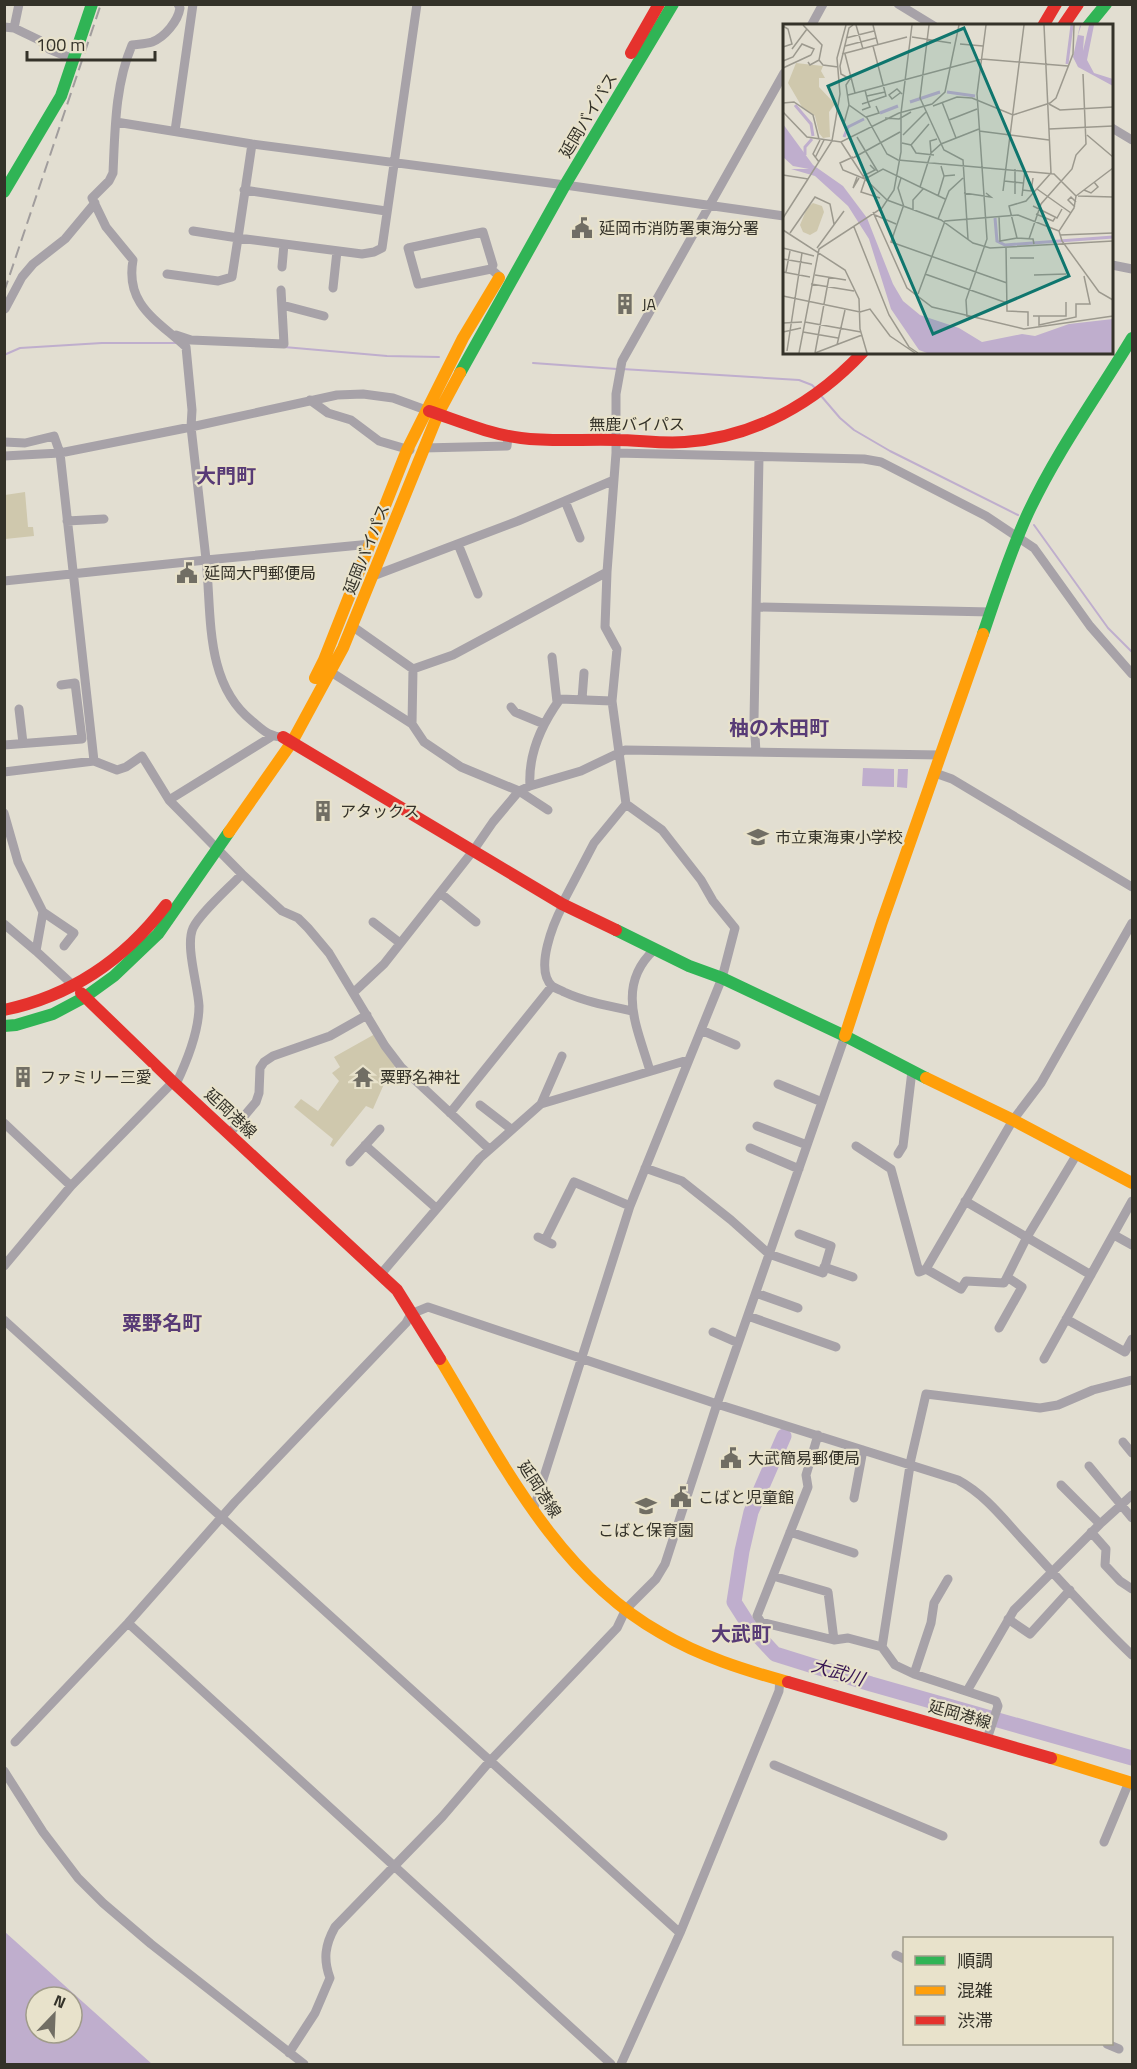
<svg xmlns="http://www.w3.org/2000/svg" width="1137" height="2069" font-family="'Titillium Web','Noto Sans JP',sans-serif">
<style>
.green{fill:#cfc8ad}
.water{fill:#bfaecd;fill-rule:evenodd}
.lines{fill:none;stroke-linecap:round;stroke-linejoin:round}
.stream{stroke:#bfaecd;stroke-width:2}
.river{stroke:#bfaecd;stroke-width:15}
.street{stroke:#a7a2a8;stroke-width:9}
.fast{stroke:#30b455;stroke-width:12}
.slow{stroke:#ff9f0a;stroke-width:12}
.jam{stroke:#e5322d;stroke-width:12}
.rail{stroke:#a19d9d;stroke-width:2;stroke-dasharray:12 6;stroke-linecap:butt}
.labels{text-anchor:middle;dominant-baseline:central;stroke-width:4.5;stroke-linejoin:round;paint-order:stroke}
.street-label{font-size:16px;fill:#343229;stroke:#e8e2cb}
.poi-label{font-size:16px;fill:#343229;stroke:#e8e2cb;text-anchor:start}
.water-label{font-size:18px;font-style:italic;fill:#361552;stroke:#e8e2cb}
.quarter-label{font-size:20px;font-weight:bold;fill:#583b76;stroke:#e8e2cb}
.inset-river{fill:none;stroke:#bfaecd;stroke-width:3}
.inset-road{fill:none;stroke:#9c998e;stroke-width:1.5}
.view{fill:#0f766e;fill-opacity:0.15;stroke:#0f766e;stroke-width:3}
.inset-edge{fill:none;stroke:#343229;stroke-width:3}
</style>
<rect width="100%" height="100%" fill="#e2ded1"/>
<path class="green" d="M25,492l3,35h5l1,9 -29,3v-44z
M375,1034l22,30 -9,11 -15,34 -7,-3 -33,41 -3,-2 3,-6 -39,-32 7,-8 17,12 21,-30 -7,-8 8,-6 -6,-10z"/>
<path class="water" d="M863,768l31,1v18l-32,-1z
M898,769h10l-1,19 -10,-1z
M4,1932h1l147,132h-147zM36,1997h36v36h-36z"/>
<g class="lines">
<path class="stream" d="M284,347l103,9 52,1
M4,355l16,-7 82,-5h75
M533,363l84,6
M622,369l177,11 13,5 3,3
M822,397l18,21 14,12 36,21 128,64
M1034,525l74,103 24,24"/>
<path class="river" d="M784,1436l-33,76 -9,39 -8,51 16,25 25,27 96,30 261,74"/>
<path class="street" d="M178,4l2,4c-2,13 -15,29 -28,34 -6,2 -14,2 -20,3 -17,40 -17,85 -19,128l-4,8 -17,17 14,29 27,33c-8,45 24,60 53,87l6,63 -1,17c5,44 10,88 15,132 6,55 -2,124 46,162 11,9 17,16 31,16
M898,4l36,22
M811,26l12,-22
M4,27l10,1 25,12 10,9 24,10
M14,28l5,-24
M116,122l136,22 313,41 219,31
M1112,128l20,12
M175,131l18,-127
M244,190l142,21
M193,231l45,7 14,-94
M1112,265l20,4
M282,267l2,-23
M491,269l-73,15 -10,-36 75,-16 10,33 -2,4 9,8
M167,274l51,7 14,-4 6,-39 124,16 12,-2 8,-4 35,-244
M333,288l4,-37
M282,305l42,11
M5,309l17,-32 11,-13 32,-25 30,-36
M176,335l15,5 93,4 -3,-54
M310,400l18,13 23,7 28,21 31,9
M4,442l21,1 29,-7 6,17 34,308
M423,448l84,-2 1,-10
M616,453l248,6 17,3 105,54 48,32 56,78 42,48
M4,456l56,-3 131,-26 146,-32 26,-1 30,4 33,12
M565,501l15,37
M67,521l37,-2
M458,544l20,50
M373,576l145,-55 96,-41
M4,581l202,-21 165,-16
M757,607l234,5
M352,626l61,43 -1,55 12,18 37,25 58,24 29,19
M552,657l5,45
M413,669l40,-14 154,-83
M331,672l81,52
M582,699l2,-26
M511,707l4,5 29,12
M19,709l4,34
M4,745l78,-6 -7,-56 -14,2
M756,752l-2,-32 5,-263
M4,772l90,-11 23,9 9,-3 16,-11 27,44 73,74 40,37 16,7 10,10 21,25 56,93 16,21 88,82
M935,773l17,6 180,108
M530,786c-2,-31 12,-62 30,-87l52,2
M169,800l102,-63
M4,813l14,49 25,50 -7,39 38,35
M440,893l36,29
M562,904l32,-61 32,-39
M563,905c-9,17 -29,64 -11,81 2,2 9,4 12,6 22,10 45,14 68,19
M43,912l31,21 -10,13
M373,922l27,21
M4,924l32,27
M353,993l31,-29 89,-113 20,-29 26,-31 11,-5 51,-15 44,-21 316,5
M701,1030l35,15
M650,1071c-12,-42 -35,-85 4,-121
M176,1084c11,-23 23,-52 23,-78 -1,-21 -14,-60 -6,-78 8,-16 36,-40 49,-54
M778,1084l44,18
M541,1104l21,-48
M480,1105l31,24
M450,1113l102,-127
M4,1123l67,63
M757,1126l50,19
M229,1134l27,-32 3,-9 1,-25 4,-6 9,-6 57,-20 37,-21
M365,1145l71,63
M856,1146l35,23 28,103 7,-3 35,20 5,-8 38,2 23,-46 50,-83
M750,1148l49,21
M898,1154l5,-8 9,-75
M350,1162l30,-33
M645,1168l37,13 49,39 38,34 54,19 8,-27 -32,-12
M965,1201l126,74
M1114,1235l18,10
M538,1237l14,7
M545,1240l29,-58 56,24
M4,1266l67,-80 102,-104
M824,1267l29,10
M926,1269l87,-149 28,-37 91,-160
M381,1274l99,-116 61,-54 147,-44
M756,1293l42,15
M748,1316l88,31
M1066,1319l59,33 7,-13
M4,1320l676,613
M999,1328l23,-41 -15,-10
M713,1332l25,11
M1044,1359l88,-158
M818,1435l-12,40 2,12 -51,129 4,6 73,18 14,-2 34,9
M1123,1442l9,11
M1089,1466l43,52
M1061,1485l39,39
M854,1498l9,-48
M533,1511l97,-305 92,-228 13,-50 -22,-27 -12,-21 -39,-50 -36,-26 -14,-103 5,-52 -12,-22 2,-55 9,-119v-59l6,-33 162,-288
M790,1532l64,21
M1091,1532l15,17 -1,16 15,16 12,8
M773,1576l55,16 6,48
M1008,1619l22,15 40,-44
M128,1623l483,441
M914,1674l17,-51 3,-20 14,-24
M967,1691l47,-81 86,-86 32,-29
M987,1739l11,-33 -2,-5 -82,-27 -19,-9 -13,-18 29,-188 15,-65 114,14 18,-3 35,-15 39,-10
M15,1742l113,-119 107,-121 171,-179 5,-9 17,-7 289,97 241,76c26,14 44,37 64,59 36,39 71,79 110,116
M774,1765l169,71
M4,1771l39,61 35,46 25,25 48,41 153,120
M1104,1842l25,-60
M896,1955l8,4
M1107,2044l12,5
M289,2053l26,-40 15,-35c-7,-19 -5,-33 5,-51l107,-110 48,-56 127,-133 9,-19 30,-30 9,-15 52,-160 128,-368
M621,2064l59,-131 99,-242 1,-12"/>
<path class="fast" d="M1088,26l18,-22
M4,192l57,-96 31,-92
M460,373l105,-188 108,-181
M983,634c14,-41 27,-82 45,-121 29,-62 69,-117 104,-175
M616,930l73,36 33,12 123,58 81,42
M4,1026l12,-1 37,-11 32,-17 29,-21 44,-42 71,-102"/>
<path class="slow" d="M315,678l9,-18 83,-210 56,-112 36,-60
M229,832l63,-90 51,-94 95,-234 22,-41
M845,1036l37,-114 101,-288
M926,1078l87,42 119,63
M440,1359c60,99 116,215 221,274 39,23 83,37 127,49
M1051,1758l81,25"/>
<path class="jam" d="M1043,26l13,-22
M1063,26l15,-22
M631,53l28,-49
M429,411c30,10 60,23 92,27 31,4 63,1 95,2 23,0 46,4 69,2 70,-5 130,-39 178,-90
M283,737l279,167 54,26
M81,993l92,89 224,208 43,69
M4,1010c67,-14 121,-51 162,-105
M788,1682l263,76"/>
<path class="rail" d="M4,292l97,-288"/>
</g>
<defs>
<symbol id="civic-bare" viewBox="-9 -9 18 18"><path d="M-.6-6.5H3V-4.5H.6V-3L4-1V1h2V6H-6V1h2V-1L-.6-3ZM-1.2 2.5V6h2.4V2.5Z" fill="#716e64" stroke="#e8e2cb" stroke-width="2.5" paint-order="stroke"/></symbol>
<symbol id="building-bare" viewBox="-9 -9 18 18"><path d="M-4-6H4V6H1V3H-1V6H-4ZM-2.5-4.3h1.7v1.8h-1.7ZM.8-4.3h1.7v1.8H.8ZM-2.5-1h1.7V.8h-1.7ZM.8-1h1.7V.8H.8Z" fill="#716e64" stroke="#e8e2cb" stroke-width="2.5" paint-order="stroke"/></symbol>
<symbol id="school-bare" viewBox="-9 -9 18 18"><path d="M0-5L7-2L0 1L-7-2ZM-4 1L0 2.5L4 1V4Q0 6-4 4Z" fill="#716e64" stroke="#e8e2cb" stroke-width="2.5" paint-order="stroke"/></symbol>
<symbol id="temple-bare" viewBox="-9 -9 18 18"><path d="M0-6L5-2H3V0L6.5 2.5H4V6H1.5V3h-3V6H-4V2.5H-6.5L-3 0V-2H-5Z" fill="#716e64" stroke="#e8e2cb" stroke-width="2.5" paint-order="stroke"/></symbol>
</defs>
<g fill-rule="evenodd">
<use href="#civic-bare" x="567" y="213" width="30" height="30"/>
<use href="#building-bare" x="610" y="289" width="30" height="30"/>
<use href="#civic-bare" x="172" y="558" width="30" height="30"/>
<use href="#building-bare" x="308" y="796" width="30" height="30"/>
<use href="#school-bare" x="743" y="822" width="30" height="30"/>
<use href="#building-bare" x="8" y="1062" width="30" height="30"/>
<use href="#temple-bare" x="348" y="1062" width="30" height="30"/>
<use href="#civic-bare" x="716" y="1443" width="30" height="30"/>
<use href="#civic-bare" x="666" y="1482" width="30" height="30"/>
<use href="#school-bare" x="631" y="1491" width="30" height="30"/>
</g>
<g class="labels">
<g class="street-label">
<text transform="translate(588 115) rotate(-59)">延岡バイパス</text>
<text x="637" y="424">無鹿バイパス</text>
<text transform="translate(366 549) rotate(-68)">延岡バイパス</text>
<text transform="translate(231 1113) rotate(43)">延岡港線</text>
<text transform="translate(540 1489) rotate(57)">延岡港線</text>
<text transform="translate(960 1714) rotate(16)">延岡港線</text>
</g>
<g class="poi-label">
<text x="599" y="228">延岡市消防署東海分署</text>
<text x="642" y="304">JA</text>
<text x="204" y="573">延岡大門郵便局</text>
<text x="340" y="811">アタックス</text>
<text x="775" y="837">市立東海東小学校</text>
<text x="40" y="1077">ファミリー三愛</text>
<text x="380" y="1077">粟野名神社</text>
<text x="748" y="1458">大武簡易郵便局</text>
<text x="698" y="1497">こばと児童館</text>
<text x="646" y="1530" text-anchor="middle">こばと保育園</text>
</g>
<g class="water-label">
<text transform="translate(838 1672) rotate(16)">大武川</text>
</g>
<g class="quarter-label">
<text x="226" y="475">大門町</text>
<text x="779" y="727">柚の木田町</text>
<text x="162" y="1322">粟野名町</text>
<text x="741" y="1633">大武町</text>
</g>
</g>
<g transform="translate(783 24)">
<rect width="330" height="330" fill="#e2ded1"/>
<path d="M13,39l27,3 -2,5 4,7h-6v9l16,17 -6,8 1,25 -7,1 -4,-5 -4,-17 -13,-9 -14,-24zM30,179l9,3 2,6 -7,19 -7,4 -7,-3 -3,-7 7,-17z" fill="#cfc8ad"/>
<path d="M297,1l1,1 -3,9 6,1 -1,15 6,-26h5l-7,35 7,13 19,6v7l-35,-19 -5,-10zM0,100l30,41 30,21 24,32 26,66 10,17 17,14 39,13 23,14 40,-8 13,2 34,-12 44,-5v34h-186l-8,-3 -28,-41 -22,-70 -21,-33 -33,-30 -24,-7h18l-16,-3 -10,-9z" fill="#bfaecd"/>
<path class="inset-river" d="M284,40l5,-39M164,68l28,4M127,78l30,-10M12,81l16,19 2,12M97,89l18,-7M61,113l4,-10 16,-8M22,131v-8l7,-8M212,194l2,23 8,4 108,-8"/>
<path class="inset-road" d="M20,1l19,20 -3,15M70,1l-4,3 -9,38 1,8 9,5 -4,6 3,20 18,13 20,36 11,6 156,14 22,22 -2,12 -15,23 3,10 37,51 14,8M73,1l7,24M90,1l5,20M146,1l-9,73 24,52 19,10 5,79M0,2l5,3 4,15 -9,3M129,13l39,6M63,14l28,-7M177,20l23,2M62,22l31,-8M9,25l15,-20M59,30l65,-17M62,30l10,39M0,37l10,-4 9,-13 12,5 -3,6M25,38l2,3 9,-5 4,5 15,2M0,44l28,-13M117,69l-8,6 -3,-4 8,-6 5,5M65,71l134,-36 86,7M84,72l18,-4M159,78l14,36M0,79l11,-1 19,13 6,24M79,80l6,-2 -3,-12M266,80l11,6 53,-3M150,82l24,-9 15,1 41,17 37,-12 6,-5 17,-44 1,-29M79,86l8,-3 -2,-5 18,-6 -13,-50M0,88l24,25 34,5 58,-29M116,89l33,-9 13,-12 14,-67M83,93l13,-4 -3,-7M102,94l14,1 12,-7M166,96l28,-11M61,99l5,-18M266,105l64,-3M196,107l70,9M120,111l23,-23M304,111l26,22M74,113l21,35M58,118l24,37M119,119l9,2 5,8 18,2M128,121l18,-21M148,129l-1,-12 7,-2M70,133l-13,6 3,7 22,9 22,21M32,134l9,-18M70,134l47,-26M36,138l-6,-8 7,-14M158,142l3,10 11,-1M0,151l25,4 24,-38 8,-47 -3,-36 9,-33M80,152l12,-6 -5,-5M74,153l-4,11 6,-10M118,154l-3,10 6,19M82,155l18,-10 62,30M82,156l-4,12 19,6M221,157l19,2M137,163l11,-34 10,-9 38,-15M254,165l34,24M239,166l9,1 2,-13M301,166l7,3 7,-6 -4,-5M220,167l21,-166M181,169l27,4 -5,-4M232,170v-25M155,172l6,-20M239,172l3,-26M293,172l37,-28M295,172l35,1M104,176l54,20 32,23 17,5 123,-7M250,182l24,12 5,-9M120,183l-12,35 116,41M292,183l-7,-7 3,-3 5,5M130,186v-10l10,-11M90,188l34,76 25,19 92,22 89,-13M253,190l17,7 2,-3M92,191l21,9M216,192l1,25 17,-3M0,194l25,-39M155,195l11,-28 14,-13M71,203l35,88 20,32 9,6M0,206l62,40 14,29 1,30 7,24M7,209l25,-36 15,7 4,20M277,211l53,-2M246,215l12,-35 31,-35 4,-14 10,-11 -3,-70M251,220l-1,-5 -16,-1 -8,-32 17,-5 25,-28 -7,-148M223,223l1,64 21,1v14M0,224l31,8M34,224l27,-37M227,234h24M0,235l29,5M0,248l27,5M3,248l4,-21M142,250l82,29M32,251l31,5M251,251l32,-1M28,260l43,7M135,270l27,-73 73,-6 41,16M0,272l77,16 10,-3 20,27 25,17M250,292h33v-14M256,292v9l37,-8v-13h14l-6,-28M184,293l-1,-17 21,-61 -10,-145 9,-69M22,298l56,10M0,299l19,-1M0,308l18,-4M20,308l35,6M54,321l8,-35M4,327l15,-98M16,329l20,-104 63,-41 12,-18 7,-38v-39l11,-88M32,329l14,-76M32,329l47,-18"/>
<path class="view" d="M181,4l105,248 -136,58 -105,-248z"/>
<rect width="330" height="330" class="inset-edge"/>
</g>
<rect width="1137" height="2069" fill="none" stroke="#343229" stroke-width="12"/>
<rect x="903" y="1937" width="210" height="108" fill="#e8e2cb" stroke="#a09c8a" stroke-width="1.5"/>
<rect x="915" y="1956" width="30" height="9" fill="#30b455" stroke="#a09c8a" stroke-width="1.5"/>
<text x="957" y="1967" font-size="18" fill="#343229">順調</text>
<rect x="915" y="1986" width="30" height="9" fill="#ff9f0a" stroke="#a09c8a" stroke-width="1.5"/>
<text x="957" y="1997" font-size="18" fill="#343229">混雑</text>
<rect x="915" y="2016" width="30" height="9" fill="#e5322d" stroke="#a09c8a" stroke-width="1.5"/>
<text x="957" y="2027" font-size="18" fill="#343229">渋滞</text>
<g transform="translate(54 2015) rotate(23)"><circle r="28" fill="#e8e2cb" stroke="#a09c8a" stroke-width="1.5"/>
<path d="M0-4.5L10 22L0 15L-10 22Z" fill="#716e64"/>
<text y="-9" font-size="16" font-weight="bold" text-anchor="middle" fill="#343229">N</text>
</g>
<path d="M27 51v9h128v-9" fill="none" stroke="#343229" stroke-width="3"/>
<text x="36" y="51" font-size="18" fill="#343229" stroke="#e8e2cb" stroke-width="4.5" paint-order="stroke">100 m</text>
</svg>
